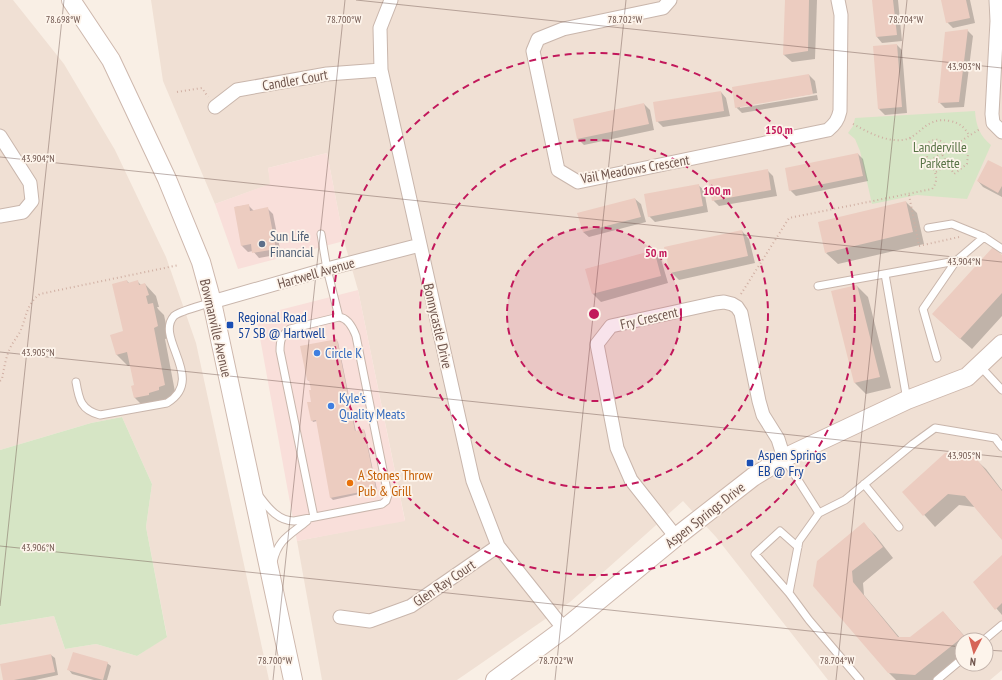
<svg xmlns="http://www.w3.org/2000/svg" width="1002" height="680" font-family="'PT Sans Narrow',sans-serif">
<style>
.residential{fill:#f0e0d4;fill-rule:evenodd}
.commercial{fill:#f9dfda}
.green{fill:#d6e5c5}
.shadow{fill:#0003}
.building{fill:#ecccc0}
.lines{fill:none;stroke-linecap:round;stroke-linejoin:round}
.lane-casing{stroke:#c9b6ac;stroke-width:9}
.street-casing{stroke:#c9b6ac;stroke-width:15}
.secondary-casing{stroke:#ceb8ad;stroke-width:20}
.path{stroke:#d0afa3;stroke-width:2;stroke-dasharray:1 3;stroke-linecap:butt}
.lane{stroke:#fff;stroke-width:7}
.street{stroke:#fff;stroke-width:13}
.secondary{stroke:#fff;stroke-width:18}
.ticks{fill:none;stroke:#6f554d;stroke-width:1;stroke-opacity:0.45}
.ring{fill:none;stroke:#c2185b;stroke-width:2;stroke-dasharray:7 5}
.service-dot{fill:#5c6f8a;stroke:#fdf4eb;stroke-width:1.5}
.transit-dot{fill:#1a4fb4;stroke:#fdf4eb;stroke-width:1.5}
.shop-dot{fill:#3f7fe0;stroke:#fdf4eb;stroke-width:1.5}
.food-dot{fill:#e8710a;stroke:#fdf4eb;stroke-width:1.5}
.labels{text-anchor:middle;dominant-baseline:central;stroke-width:3.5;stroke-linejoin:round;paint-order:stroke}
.street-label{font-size:14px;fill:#6f554d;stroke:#fdf4eb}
.park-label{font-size:14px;fill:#597447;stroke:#fdf4eb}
.service-label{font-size:14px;fill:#4e5e75;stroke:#fdf4eb;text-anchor:start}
.transit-label{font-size:14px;fill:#164399;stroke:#fdf4eb;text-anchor:start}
.shop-label{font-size:14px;fill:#366cbe;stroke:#fdf4eb;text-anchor:start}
.food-label{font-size:14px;fill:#c56008;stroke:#fdf4eb;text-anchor:start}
.ticks-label{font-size:10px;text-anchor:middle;fill:#6f554d;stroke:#fdf4eb;stroke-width:3.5;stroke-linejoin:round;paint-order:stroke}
.centre{fill:#c2185b;stroke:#fdf4eb;stroke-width:2}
.ring-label{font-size:12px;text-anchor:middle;font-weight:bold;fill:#c2185b;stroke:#fdf4eb;stroke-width:3.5;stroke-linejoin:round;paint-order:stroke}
</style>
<rect width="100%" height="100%" fill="#f9efe5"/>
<path class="residential" d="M0,0h13l51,64 51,86 51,107 30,86 73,337h-269v-55l54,-9 11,33 31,-5 41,12 30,-20 -21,-109 6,-43 -30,-67 -31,6 -91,27z
M151,0h851v670l-12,10h-162l-112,-143 -33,-36 -113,101 -113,78h-135l-25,-139 108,-21 -47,-230 -14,-49 -17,-88 -59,15 3,16 -56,20 -52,-123zM962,640h24v24h-24z"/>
<path class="commercial" d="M327,153l17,88 -106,28 -23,-65 55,-20 -2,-16z
M358,290l47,231 -108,20 -41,-225z"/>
<path class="green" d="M975,111c1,15 5,25 16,34l-24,54 -50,-4 -45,9 -12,-53 -5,-12 -7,-6 5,-7 2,-8z
M122,417l30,67 -6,43 21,110 -30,19 -41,-12 -31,5 -11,-33 -54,9v-175l91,-27z"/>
<path class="shadow" d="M786,0h31l-2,59 -23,3 -8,-7z
M873,0h25l4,41 -20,2 -5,-6z
M942,0h28l5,23 -22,5 -6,-6z
M967,30l6,6 -9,71 -19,1 -6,-6z
M897,45l5,5 5,63 -22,2 -6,-6z
M809,75l6,6 2,12 -77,13v2l77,-13 1,5 -76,13 -6,-6z
M721,92l5,6 4,18 -67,11 -6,-6z
M644,104l6,6 4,20 -70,15 -6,-6 -4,-19z
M858,154l5,5 5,22 -72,15 -6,-6z
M940,159l4,7 -6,4 -6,-8z
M1002,168v29l-19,-10 -5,-6z
M767,170l6,6 4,20 -58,10 -6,-6z
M698,185l6,5 4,22 -53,10 -6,-6z
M635,199l6,5 5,18 -57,15 -6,-5z
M906,202l11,11 7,31 -86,20 -12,-11z
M248,205l6,6 13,-3 6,6 8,40 -22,4 -6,-7 -5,1 -6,-6 -7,-39z
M742,231l7,8 6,24 -76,17 -8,-8z
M654,251l7,8 7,24 -67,19 -8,-8 -6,-25z
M1002,256v60l-30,33 -27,-24z
M127,281l3,3 7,-3 4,4 4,-1 11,12 3,11h-2l1,2 6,6 5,23 -4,1 11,58 -30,12 -11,-11 -2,-11 3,-1 -5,-21 -3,1 -12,-12 8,-22z
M857,286l11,11 23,91 -25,6 -11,-11z
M336,340l2,2 18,90 8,-2 1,2 12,58 -44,10 -2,-2 -14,-77 -4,1 -1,-2v-29l-2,-10 -3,-1z
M974,458l12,11 16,21v49l-27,-32 -16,-2 -24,22 -31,-35z
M864,524l11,11 18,23 -30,25 1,12 36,43h11l32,-26 25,28h-6v18l-28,22h-38l-8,-8 -70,-111z
M1002,557v58l-28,-33z
M51,655l4,3 3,17 -23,5h-31z
M107,663l4,3 -4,14h-13l-22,-6 -3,-4z"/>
<path class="building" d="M785,0h24l-1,51 -25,4z
M872,0h21l4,35 -21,2z
M941,0h25l4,18 -24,5z
M968,29l-9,73 -21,1 7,-71z
M897,44l5,63 -24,2 -5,-63z
M809,74l4,20 -78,14 -3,-21z
M721,91l3,20 -68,11 -3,-20z
M644,103l5,21 -72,15 -4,-20z
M858,153l5,23 -74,15 -4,-23z
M938,156l5,8 -8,5 -5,-8z
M988,160l14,7v19l-4,7 -21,-12z
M768,169l3,21 -59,11 -4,-21z
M699,184l4,22 -55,11 -4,-23z
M635,198l6,19 -58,15 -6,-19z
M906,201l7,31 -88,21 -7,-31z
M249,204l1,7 18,-4 8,42 -24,4 -1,-9 -10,2 -7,-39z
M742,230l6,26 -78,17 -6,-26z
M993,247l9,8v38l-42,46 -28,-25z
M654,250l7,26 -69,18 -7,-25z
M127,280l1,3 10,-3 1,5 6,-2 4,12 -3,1 2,8 5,-1 5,23 -4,2 11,57 -6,2v3l-10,3v2l-15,3 -3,-12 3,-1 -7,-33 -11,3 -6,-20 13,-4 -11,-47z
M857,285l23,92 -26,6 -23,-92z
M337,339l18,92 9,-2 12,60 -46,9 -14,-78 -5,1 -4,-19h4l-2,-12h2l-2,-10h-2l-7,-34z
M945,453l30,4 27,34v49l-37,-44 -17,-2 -25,22 -21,-24z
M864,522l19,25 -31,24 1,11 45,55h12l33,-26 21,25 -49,39 -27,-2 -75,-87 4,-25z
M1002,555v48l-7,7 -22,-28z
M73,652l35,10 -5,18 -36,-10z
M51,654l4,18 -41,8h-11l-3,-16z"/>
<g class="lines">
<defs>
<path id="lane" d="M928,228l24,-4 32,13 18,12
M321,234l6,35 12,48
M885,274l22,126
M818,286l138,-25
M937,358l-14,-49 33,-48 28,-24
M979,365l23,25
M76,382c3,18 5,28 24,33l67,-12c40,-24 -13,-65 7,-87 5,-5 30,-11 38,-14
M784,458l35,55
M864,484l35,43
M260,497c9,12 19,24 34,24l88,-17 4,-3 2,-6 -32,-159c-3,-8 -8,-18 -17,-19l-49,12c-9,6 -10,12 -10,22l34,166
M273,562c5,-23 17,-27 34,-41
M789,593l-34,-39 25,-23 18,16
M984,640l18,-15
M860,680l-51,-60 -20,-27 10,-52 20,-28 26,-13 68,-56 22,-16 60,10 7,9
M937,680l25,-21"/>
<path id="street" d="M391,0l-11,28 1,42 92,411 25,65 66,83
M670,0l-7,8 -100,21 -25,10 -5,12 25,119 20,12 250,-52c7,-6 10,-10 12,-19l1,-96 -3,-15
M996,0l1,21 -5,93 1,9 9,9
M215,107l22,-17 90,-16 54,-4
M0,136l30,47 2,18 -9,11 -23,4
M212,302l115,-33 93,-24
M676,537l-45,-57 -14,-32 -20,-104 14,-18 105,-23 8,-1 8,2 5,3 4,6 18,88 4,14 15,24 6,19
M340,617l30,4 41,-15 87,-60"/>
<path id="secondary" d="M71,0l40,60 56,119 34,83 11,40 81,378
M495,680l69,-51 112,-92 77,-60 31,-19 123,-58 60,-23 35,-33"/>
</defs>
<use href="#lane" class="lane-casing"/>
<use href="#street" class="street-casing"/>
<use href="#secondary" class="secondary-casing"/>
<path class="path" d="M177,92l25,-4 6,9
M853,124c15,8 32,18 50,16 18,-3 22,-24 47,-19 10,2 14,6 19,14
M910,138l10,10 5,4
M929,161c-4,-7 -5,-12 0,-19 9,-5 14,-1 19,7
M948,164l6,10 13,-10 1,-10 -7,-13
M936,172l12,-8 -7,-11
M909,195l10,51 40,-9
M741,294l48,-76 143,-29c8,-10 3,-18 -3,-28l51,-32
M0,381l2,-2c2,-11 4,-23 9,-33 3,-5 6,-9 9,-14 6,-13 6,-28 20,-38l139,-29"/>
<use href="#lane" class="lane"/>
<use href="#street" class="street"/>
<use href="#secondary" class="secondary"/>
</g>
<path class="ticks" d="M356,0l646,68M0,157l1002,105M0,352l1002,105M0,546l962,101M0,606l64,-606M986,650l16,1M273,680l72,-680M555,680l71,-680M836,680l71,-680"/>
<circle cx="594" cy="314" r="87" fill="#c2185b" fill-opacity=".12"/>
<g class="ring">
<circle cx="594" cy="314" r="87"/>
<circle cx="594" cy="314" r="174"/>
<circle cx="594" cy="314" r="261"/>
</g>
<circle class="service-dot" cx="262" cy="244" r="4"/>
<g class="transit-dot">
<rect x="226" y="321" width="8" height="8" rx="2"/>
<rect x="746" y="459" width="8" height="8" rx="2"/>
</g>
<g class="shop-dot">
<circle cx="317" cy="353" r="4"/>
<circle cx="331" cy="406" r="4"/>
</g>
<circle class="food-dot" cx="350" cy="483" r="4"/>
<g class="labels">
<g class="street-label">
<text transform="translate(295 80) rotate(-10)">Candler Court</text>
<text transform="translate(635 169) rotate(-10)">Vail Meadows Crescent</text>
<text transform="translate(316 273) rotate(-16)">Hartwell Avenue</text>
<text transform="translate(649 318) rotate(-13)">Fry Crescent</text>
<text transform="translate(438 326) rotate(77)">Bonnycastle Drive</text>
<text transform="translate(216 328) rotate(77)">Bowmanville Avenue</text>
<text transform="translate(705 515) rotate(-38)">Aspen Springs Drive</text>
<text transform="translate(444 583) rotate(-34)">Glen Ray Court</text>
</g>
<g class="park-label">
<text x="940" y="147">Landerville<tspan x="940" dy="16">Parkette</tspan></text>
</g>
<g class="service-label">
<text x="270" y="236">Sun Life<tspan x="270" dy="16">Financial</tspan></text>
</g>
<g class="transit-label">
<text x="238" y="317">Regional Road<tspan x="238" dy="16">57 SB @ Hartwell</tspan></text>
<text x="758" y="455">Aspen Springs<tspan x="758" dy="16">EB @ Fry</tspan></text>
</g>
<g class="shop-label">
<text x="325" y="353">Circle K</text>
<text x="339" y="398">Kyle's<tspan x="339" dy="16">Quality Meats</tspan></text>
</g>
<g class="food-label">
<text x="358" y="475">A Stones Throw<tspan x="358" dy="16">Pub &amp; Grill</tspan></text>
</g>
</g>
<g class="ticks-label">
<text x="63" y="23">78.698°W</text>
<text x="344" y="23">78.700°W</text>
<text x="625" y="23">78.702°W</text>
<text x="906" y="23">78.704°W</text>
<text x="964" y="70">43.903°N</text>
<text x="38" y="162">43.904°N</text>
<text x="964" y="265">43.904°N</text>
<text x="38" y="356">43.905°N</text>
<text x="964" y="459">43.905°N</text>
<text x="38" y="551">43.906°N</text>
<text x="275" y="664">78.700°W</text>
<text x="556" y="664">78.702°W</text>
<text x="837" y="664">78.704°W</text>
</g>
<circle cx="594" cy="314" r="6" class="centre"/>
<g class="ring-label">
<text x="779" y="134">150 m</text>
<text x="717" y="195">100 m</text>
<text x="656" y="257">50 m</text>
</g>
<g transform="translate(974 652) rotate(186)"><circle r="19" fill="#fdf4eb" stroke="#c4b4ac"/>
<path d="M0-3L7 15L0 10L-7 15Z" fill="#d66557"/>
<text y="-6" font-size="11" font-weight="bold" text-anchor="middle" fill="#6f554d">N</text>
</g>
</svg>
